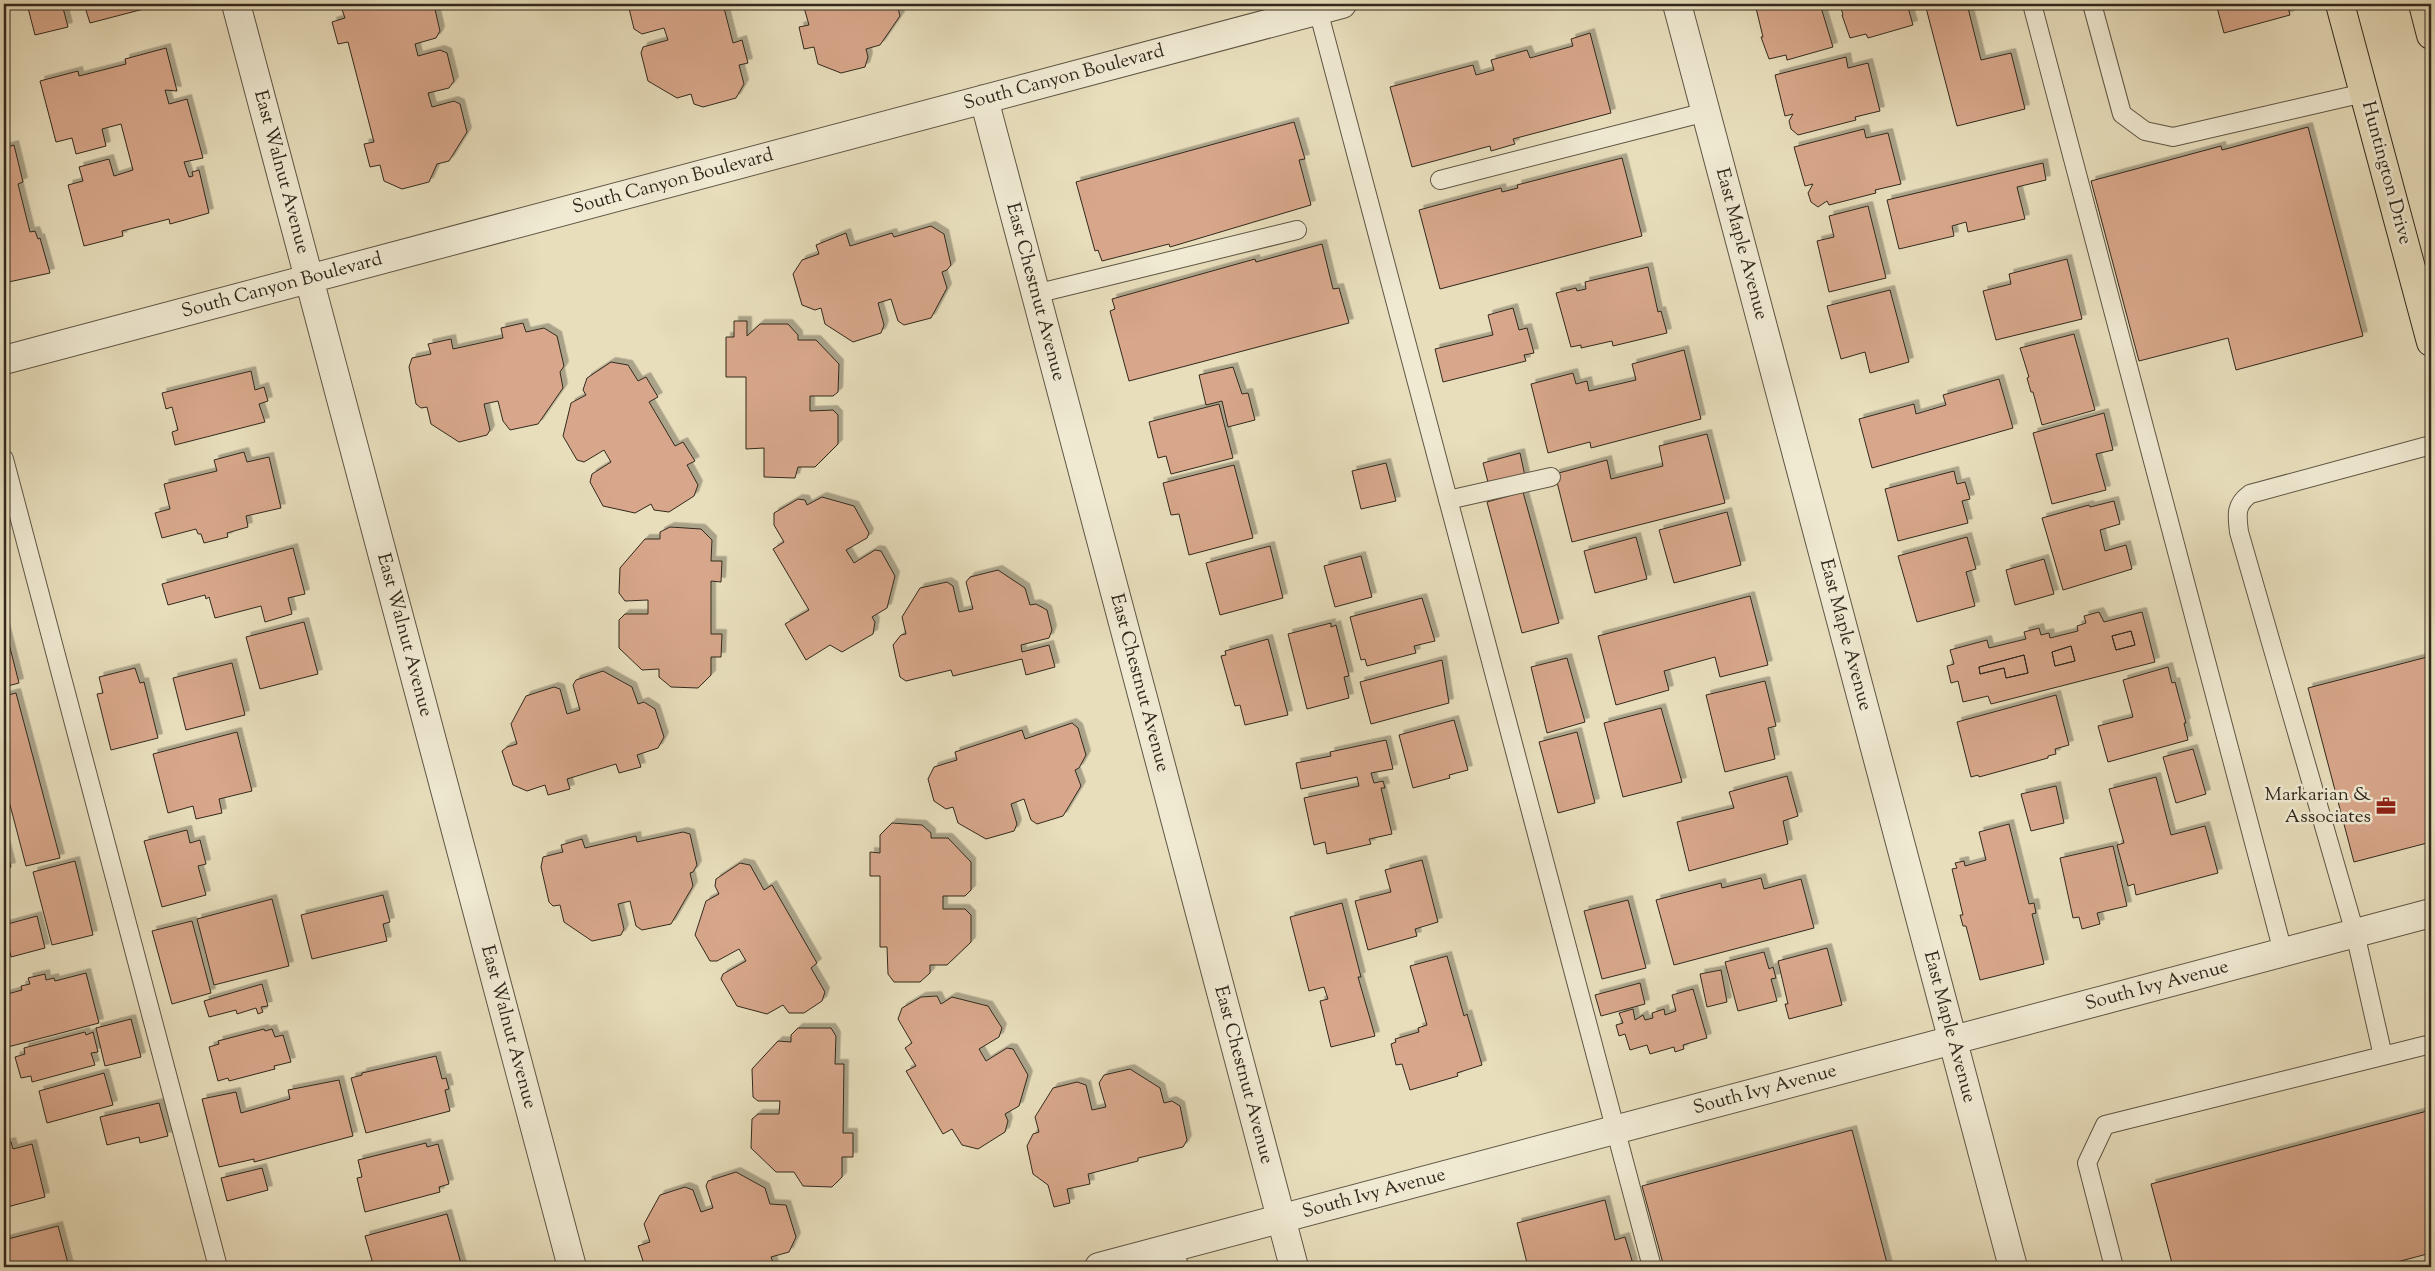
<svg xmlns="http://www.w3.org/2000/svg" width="2435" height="1271" font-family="'Sorts Mill Goudy',serif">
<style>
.building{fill:#d8a78b;stroke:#31291d;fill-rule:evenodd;filter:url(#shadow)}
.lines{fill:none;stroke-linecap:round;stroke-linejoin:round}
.lane-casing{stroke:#5f5645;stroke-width:20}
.street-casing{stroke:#5f5645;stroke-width:30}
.primary-casing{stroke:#31291d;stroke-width:30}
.lane{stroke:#f0ead3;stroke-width:18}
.street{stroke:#f0ead3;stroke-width:28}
.primary{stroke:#e8debc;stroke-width:28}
.labels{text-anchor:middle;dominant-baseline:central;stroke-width:5;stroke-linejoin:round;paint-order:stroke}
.street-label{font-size:19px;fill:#31291d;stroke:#f0ead3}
.poi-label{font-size:19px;fill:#31291d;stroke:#f0ead3;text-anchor:end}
</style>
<defs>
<filter id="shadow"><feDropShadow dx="4.5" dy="-4.5" stdDeviation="0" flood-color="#0004"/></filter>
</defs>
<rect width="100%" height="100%" fill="#e8debc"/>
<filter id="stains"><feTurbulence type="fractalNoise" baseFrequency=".004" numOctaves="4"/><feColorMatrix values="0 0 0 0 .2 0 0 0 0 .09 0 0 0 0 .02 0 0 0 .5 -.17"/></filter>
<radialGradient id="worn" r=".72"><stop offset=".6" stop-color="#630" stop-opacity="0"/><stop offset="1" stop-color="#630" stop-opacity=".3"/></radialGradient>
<path class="building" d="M4,4h12l1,2 -13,3z
M27,4h35l6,23 -33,8z
M84,4h74l1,1 -69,18z
M340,4l94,1 6,26 -4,7 -21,6 3,12 22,-6 7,3 7,28 -5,7 -21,5 4,14 22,-6 6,3 7,28 -18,29 -12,3 -8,18 -27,7 -18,-8 -4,-16 -10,2 -6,-23 10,-2 -26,-100 -10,2 -6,-22 13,-4z
M628,4h95l10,39 9,-3 6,23 -9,2 5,19 -8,14 -33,9 -9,-3 -3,-10 -14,4 -29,-17 -7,-28 2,-6 25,-7 -4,-12 -22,6 -8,-5z
M803,4h94l3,12 -20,29 -14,4 2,8 -3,10 -24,6 -23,-9 -4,-17 -10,2 -5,-22 10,-2z
M1755,4h65l13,43 -46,13 -1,-5 -17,4 -8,-22h2z
M1840,4h67l6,21 -45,13 -2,-4 -16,4 -8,-23h1z
M1925,4h42l14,56 30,-7 14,56 -68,17z
M2216,4h71l3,11 -66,18z
M1590,33l21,80 -98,26 2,5 -24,7 -1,-5 -78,21 -22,-80 83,-22 3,10 18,-5 -3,-10 36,-10 3,8 43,-12 -2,-7z
M166,48l11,43 -12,-1 4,14 18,-5 16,59 -19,4 5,15 4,-1 -1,-4 7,-2 10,43 -39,11 -1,-5 -47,12 1,5 -39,10 -16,-61 15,-4 -4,-14 30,-8 5,17 19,-6 -12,-46 -19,5 4,17 -30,8 -4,-16 -16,4 -16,-61 38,-10 1,5 47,-12 -1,-5z
M1846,57l2,11 20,-5 12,48 -25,6 1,3 -58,15 -7,-6 -2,-8 4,-7 -8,2 -10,-41z
M1294,122l11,37 -6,1 12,45 -141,42 -1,-3 -67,17 -4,-11 -3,1 -19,-69z
M2308,127l55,209 -127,34 -8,-32 -89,23 -48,-180 130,-35 1,4z
M1864,129l2,9 22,-5 13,51 -26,6 1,3 -47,12 -2,-4 -9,6 -7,-5 -3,-9 5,-9 -8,2 -11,-39z
M14,145l9,37 -5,2 12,48 5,-1 3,8 2,-1 10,35 -46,10v-7l2,-1 -2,-3v-124z
M1622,158l20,78 -202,53 -21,-79 82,-22 1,4 16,-4 -1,-3z
M2043,163l3,17 -29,7 8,32 -57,13 -2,-10 -14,4 2,10 -55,13 -12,-49z
M1868,206l18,72 -57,14 -12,-51 17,-4 -5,-21z
M931,226l13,8 7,31 -4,5 -5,2 5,16 -16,30 -27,7 -6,-4 -7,-22 -13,4 6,22 -3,8 -28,9 -28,-18 -4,-16 -6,2 -13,-5 -9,-31 9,-14 17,-6 -3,-9 30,-12 4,13 42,-13 2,4z
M1322,244l11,45 6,-1 10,35 -220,58 -19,-70 5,-2 -3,-10 143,-40 1,3z
M2067,259l15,60 -86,21 -13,-49 28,-7 -2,-10z
M1648,267l10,45 3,-1 6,22 -54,13 -1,-5 -31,7v-3l-10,2 -15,-54 20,-5 1,3 9,-2 -1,-7z
M1890,290l19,72 -39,11 -5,-21 -24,7 -14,-53z
M1513,308l6,22 8,-2 7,25 -10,2 2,6 -83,21 -8,-33 58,-14 -5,-20z
M734,321h13v15l13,-12h28l10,11v5h18l23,24 -1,28 -5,4h-23v15l23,-1 5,5v29l-23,23h-17l-3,11 -31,-1v-29l-18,1v-72h-20v-40h8z
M523,323l3,9 18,-4 13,8 7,30 -4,6 3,16 -25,36 -28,6 -7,-9 -5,-20 -14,3 6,26 -3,5 -28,7 -28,-18 -4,-17 -6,1 -5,-4 -7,-37 3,-9 19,-4 -3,-10 23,-5 2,10 50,-11 -2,-10z
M2074,334l21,76 -53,15 -9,-33h-2l-4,-14 2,-1 -9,-29z
M1684,350l17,69 -110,29 -1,-6 -42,11 -17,-69 42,-11 3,11 11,-3 2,10 47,-11 -4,-16z
M611,362l17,3 10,16 8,-4 12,20 -9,5 26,44 8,-4 12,19 -8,4 11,20 -4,11 -25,16 -15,-2 -3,-6 -16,9 -32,-7 -13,-24 2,-8 19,-12 -7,-12 -20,12 -7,-2 -14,-24 8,-33 15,-8 -3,-5 4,-12z
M1233,367l9,27 6,-1 7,27 -27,7 -6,-26 -16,4 -7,-30z
M251,371l4,19 9,-3 4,14 -9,3 6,18 -90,23 -3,-13 6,-2 -6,-23 -6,2 -4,-16z
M1999,379l14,49 -141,40 -13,-49 55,-15 2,10 30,-9 -3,-10z
M1219,404l14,54 -62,16 -5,-18 -8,2 -9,-36z
M2104,413l9,37 -17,4 10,36 -54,14 -19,-71z
M1707,434l18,69 -153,39 -17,-68 52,-14 4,19 52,-13 -4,-20z
M244,452l3,10 22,-5 12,51 -35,8 2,11 -21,6 1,4 -24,6 -3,-9h-3l-2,-5 -34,9 -7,-25 15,-4 -6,-25 53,-13 -3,-11z
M1520,453l5,23 -36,10 -6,-23z
M1386,463l10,38 -35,8 -9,-38z
M1234,465l19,73 -64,17 -10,-41 -8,1 -8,-32z
M1954,471l3,13 8,-2 5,17 -8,2 6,22 -70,18 -13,-52z
M1523,492l36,131 -37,10 -35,-131z
M822,497l32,9 15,27 -2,5 -21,12 8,13 21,-13 6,1 14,25 -8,32 -15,9 3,5 -2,12 -31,18 -12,-7 -24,15 -21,-36 24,-14 -36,-61 11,-7 -10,-17v-12l24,-14 7,1 2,5z
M2114,501l6,23 -20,6 5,21 21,-6 6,24 -69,21 -21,-72 47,-13 1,2z
M1727,512l14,53 -67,18 -15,-53z
M670,527l31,2 11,11 -1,21h11l-1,21 -10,-1v53h11l-1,23h-10v18l-13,13 -27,-1 -12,-10v-8l-17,1 -23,-22v-28l6,-6h23v-14l-23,1 -6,-8 1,-25 25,-29h15v-7z
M1636,537l11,42 -52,14 -11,-42z
M1967,537l9,32 -10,3 9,34 -58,16 -19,-66z
M1270,546l13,52 -63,17 -14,-52z
M293,548l12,46 -17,4 4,16 -27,8 -4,-16 -46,12 -6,-21 -3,2 -1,-4 -37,10 -6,-21z
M1361,556l11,41 -37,10 -11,-41z
M2044,559l10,35 -39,11 -9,-35z
M998,570l27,18 5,17 6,-1 11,6 5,20 -3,8 -28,7 1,7 27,-7 6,22 -29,8 -4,-16 -69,17 -2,-6 -45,11 -6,-4 -7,-32 8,-10 5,-1 -4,-17 18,-29 27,-6 6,4 6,26 14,-3 -7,-27 4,-5z
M1750,596l18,69 -48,12 -5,-20 -51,14 5,19 -53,15 -18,-69z
M1422,598l13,43 -21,5 2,7 -49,13 -2,-7 -4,1 -11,-43z
M2099,612l5,10 38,-10 13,50 -164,42 -3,-8 -25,6 -5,-21 -7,2 -4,-17 7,-2 -4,-14 37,-10 2,8 37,-9 -2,-7 15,-4 2,7 8,-2 1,5 28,-7 -1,-5 9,-3 -2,-7zM2131,631l4,14 -19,5 -4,-14zM2071,646l4,15 -20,5 -3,-14zM2024,655l4,18 -22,5 -2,-10 -24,6 -1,-7z
M304,622l14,52 -58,15 -14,-52z
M1331,623v4l5,-2 13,51 -5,1 5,21 -42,11 -19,-75z
M4,624l15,59 -15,4z
M2131,631l4,14 -19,5 -4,-14z
M1268,639l20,76 -43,10 -5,-20 -5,1 -14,-50 5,-1 -1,-4z
M2071,646l4,15 -20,5 -3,-14z
M2024,655l4,18 -22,5 -2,-10 -24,6 -1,-7z
M2431,656v186l-77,20 -46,-174z
M1567,658l18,64 -38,11 -16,-66z
M1442,660l7,43 -78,21 -11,-42z
M232,663l13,52 -59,15 -13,-52z
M2168,667l4,16 3,-1 11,41h-2l4,17 -80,22 -10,-36 35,-9 -10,-37z
M135,668l5,15 4,-1 14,56 -47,12 -14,-56 6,-1 -4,-16z
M603,671l29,16 6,17 6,-2 11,7 9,28 -6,11 -21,7 4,12 -22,6 -3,-9 -49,15 3,10 -22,6 -3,-10 -18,6 -14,-6 -11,-34 5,-4 10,-3 -6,-20 15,-28 28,-9 6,2 7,25 13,-4 -7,-25 3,-5z
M1765,681l11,45 -8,2 7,31 -50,13 -19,-77z
M16,693l44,165 -34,8 -22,-84v-86z
M2056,695l13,50 -14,4 1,5 -8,2v2l-69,19 -1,-2 -7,2 -14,-55z
M1661,708l21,74 -59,15 -19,-74z
M1454,720l14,50 -19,5 1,3 -37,10 -14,-53z
M1072,723l6,5 8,27 -7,13 -4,2 6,16 -18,30 -26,8 -6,-4 -7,-21 -13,5 6,20 -3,7 -28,8 -28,-16 -5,-16 -7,2 -12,-8 -6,-22 6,-12 23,-7 -2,-8 67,-22 3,9z
M237,732l15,59 -33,8 3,14 -26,6 -3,-13 -25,7 -15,-59z
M1577,732l18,71 -37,10 -19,-71z
M1386,740l7,29 -22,4 3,10 9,-2 2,7h-4l11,46 -23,5 2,5 -44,10 -2,-12 -11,3 -10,-47 55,-12 -2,-9 -56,12 -5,-26 35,-7 -1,-4z
M2193,749l13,45 -30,9 -13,-46z
M1787,776l11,40 -15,5 5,23 -99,27 -12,-49 57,-14 -5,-16z
M2156,777l15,58 34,-9 13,47 -82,22 -2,-11 -6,2 -11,-41 7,-2 -15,-54z
M2056,786l8,37 -33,8 -10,-37z
M892,823l30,2 9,8v5h17l23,24v28l-6,6h-22v13h22l6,6v27l-24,23h-17v8l-10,9h-26l-6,-8 -1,-27h-7v-71h-10v-24l10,1v-18z
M2009,824l20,80 5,-1 2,10 -4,1 12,50 -64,16 -14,-54h-3l-3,-11h3l-11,-46 5,-1 -2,-5 9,-2 1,5 21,-6 -7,-28z
M187,830l3,13 10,-3 6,24 -8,2 8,29 -44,12 -18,-66z
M683,832l7,2 7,31 -4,7 -3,1 3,13 -22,38 -29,6 -6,-4 -6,-25 -12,3 6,25 -3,6 -29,6 -28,-19 -4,-17 -7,1 -4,-4 -8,-35 2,-10 20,-5 -2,-7 21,-6 3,9 51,-12 1,6z
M4,840l7,27 -7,2z
M2113,846l14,60 -30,7 3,11 -18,5 -3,-12 -6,1 -13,-60z
M1422,860l16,62 -23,7 2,7 -49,14 -13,-49 36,-9 -6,-22z
M75,861l18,74 -41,10 -19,-73z
M740,863l10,2 14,25 8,-5 45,78 -6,5 14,24 -3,9 -18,12h-15l-6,-8 -16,9 -30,-8 -16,-27 2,-5 23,-13 -7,-12 -22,12h-7l-15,-26 11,-34 13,-7 -4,-8 1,-7z
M1761,878l3,11 37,-10 13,49 -140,37 -18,-65 65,-17 1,5z
M383,895l7,27 -7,2 4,17 -75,18 -11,-44z
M272,899l17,67 -75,19 -17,-66z
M1628,900l18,68 -44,11 -18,-68z
M1342,903l19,74h-3l17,59 -44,11 -11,-46 8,-2 -4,-12 -15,4 -19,-74z
M37,916l8,32 -34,9 -7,-32z
M192,921l19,72 -39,11 -20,-73z
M1827,948l15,57 -53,14 -4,-15h3l-10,-43z
M1764,952l5,17 4,-2 3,11 -5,1 6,22 -39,10 -13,-49z
M1447,956l17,60 3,-2 15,51 -25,8 1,3 -48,14 -8,-26 -6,1 -5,-21 5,-2 -1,-3 24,-7 -1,-4 9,-3 -17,-59z
M1721,970l6,32 -20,5 -7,-33z
M86,973l13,50 -95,25v-53l18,-5 -1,-4 9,-2 -2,-6 17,-4 1,6 8,-2 1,3z
M1640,983l5,21 -44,12 -6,-21z
M262,984l6,22 -7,1 2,5 -5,2 -2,-6 -19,6 -1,-4 -27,7 -5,-16z
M1693,989l14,49 -24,7 1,4 -9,3 -1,-5 -24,7 -3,-9 -17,5 -5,-16 -6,2 -3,-11 7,-2 -4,-10 14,-4 2,11 8,-5 2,5 8,-2 -1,-5 12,-4 1,6 11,-4 -4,-16z
M937,996l4,8 11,-7 36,9 14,22 -3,9 -20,12 7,12 21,-13 6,1 15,26 -9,31 -14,8 3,7 -3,11 -27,17 -16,-4 -10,-16 -9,5 -37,-63 10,-5 -11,-18 7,-5 -14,-24 4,-11 19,-11z
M131,1019l10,38 -36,9 -9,-38z
M798,1028h33l5,8 -1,28h9l-1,69h10v24h-11v20l-10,10 -29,-1 -9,-14h-18l-25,-24 1,-29 6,-5h21l1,-13h-22l-5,-4 -1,-28 26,-28 13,1v-7z
M264,1029l1,2 7,-2 3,8 8,-2 8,27 -17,4 1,3 -46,12 -1,-3 -10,3 -9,-34 10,-3 -1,-3z
M85,1032l1,3 7,-3 5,20 -7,1 4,12 -63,17 -1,-6 -10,2 -6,-21 10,-3 -1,-6z
M436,1056l6,23 4,-1 3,11 -4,1 5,21 -84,22 -15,-55 11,-3v-2z
M1130,1069l30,19 4,15 8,-2 8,5 7,34 -4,7 -45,11v3l-50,13 2,10 -23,5 3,14 -16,4 -6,-22 -15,-11 -6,-28 6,-12 6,-2 -4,-15 18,-29 24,-6 9,3 6,25 14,-3 -7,-24 5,-8z
M104,1073l9,32 -66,18 -8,-32z
M339,1080l14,56 -99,26v-3l-35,8 -17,-68 34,-7 5,21 49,-14 -2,-9z
M159,1103l9,33 -28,7 -1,-6 -32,8 -7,-28z
M2431,1110v143l-53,14h-205l-22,-83z
M1852,1130l36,137h-224l-22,-81z
M11,1142l2,7 19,-5 13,53 -38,10 1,3 -4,1v-67z
M426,1143l1,4 11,-3 11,40 -10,3 1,5 -75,20 -8,-34 5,-1 -4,-17z
M262,1168l6,22 -41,11 -6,-23z
M736,1172l29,16 5,16 16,1 10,32 -7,15 -18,5 3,8 -7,2h-17l-1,-4 -13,4h-91l-7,-21 12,-4 -6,-18 16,-29 25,-8 8,3 8,22 12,-4 -7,-22 2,-5z
M1605,1200l10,40 10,-3 8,27 -10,3h-95l-11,-44z
M447,1214l15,53h-102l13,-3 -8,-28z
M58,1226l11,41h-65v-27z"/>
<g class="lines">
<defs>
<path id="lane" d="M2032,4l251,948
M2092,4l30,110 23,17 28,6 191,-44
M1318,10l334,1257
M1440,180l266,-68
M1035,294l262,-64
M4,459l214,808
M1448,500l103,-23
M2383,1056l-28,-123 -116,-401c-2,-17 -4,-27 11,-38l181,-49
M1174,1247l5,20
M2114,1267l-27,-104 18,-38 326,-81"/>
<path id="street" d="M236,4l336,1263
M1677,4l336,1263
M984,99l310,1168
M4,360l1338,-356
M1099,1267l1332,-354"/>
<path id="primary" d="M2340,4l91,338
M2423,4l8,31"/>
</defs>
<use href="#lane" class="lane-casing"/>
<use href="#street" class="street-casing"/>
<use href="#primary" class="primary-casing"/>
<use href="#lane" class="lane"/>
<use href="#street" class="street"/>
<use href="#primary" class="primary"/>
</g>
<defs>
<symbol id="office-bare" viewBox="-9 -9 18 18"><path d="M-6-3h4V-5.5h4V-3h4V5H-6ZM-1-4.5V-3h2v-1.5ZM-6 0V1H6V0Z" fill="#8f2418" stroke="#f0ead3" stroke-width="2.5" paint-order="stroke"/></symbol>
</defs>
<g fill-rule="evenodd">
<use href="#office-bare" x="2372" y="792" width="28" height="28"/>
</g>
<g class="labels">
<g class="street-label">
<text transform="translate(1064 78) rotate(-15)">South Canyon Boulevard</text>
<text transform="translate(281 172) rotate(75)">East Walnut Avenue</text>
<text transform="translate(2386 173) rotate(75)">Huntington Drive</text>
<text transform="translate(673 182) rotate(-15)">South Canyon Boulevard</text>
<text transform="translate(1741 244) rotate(75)">East Maple Avenue</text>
<text transform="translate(282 286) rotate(-15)">South Canyon Boulevard</text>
<text transform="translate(1035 292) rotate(75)">East Chestnut Avenue</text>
<text transform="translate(404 635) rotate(75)">East Walnut Avenue</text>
<text transform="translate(1845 635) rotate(75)">East Maple Avenue</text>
<text transform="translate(1139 683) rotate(75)">East Chestnut Avenue</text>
<text transform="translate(2157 986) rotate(-15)">South Ivy Avenue</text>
<text transform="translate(508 1027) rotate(75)">East Walnut Avenue</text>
<text transform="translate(1949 1027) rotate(75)">East Maple Avenue</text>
<text transform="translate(1243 1075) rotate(75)">East Chestnut Avenue</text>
<text transform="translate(1765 1090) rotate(-15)">South Ivy Avenue</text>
<text transform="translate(1374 1194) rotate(-15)">South Ivy Avenue</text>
</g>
<g class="poi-label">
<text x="2371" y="795">Markarian &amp;<tspan x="2371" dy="22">Associates</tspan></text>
</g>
</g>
<rect width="2435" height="1271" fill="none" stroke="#e8debc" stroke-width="20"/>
<rect x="5" y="5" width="2425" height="1261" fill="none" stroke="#31291d" stroke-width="2.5"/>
<rect x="10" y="10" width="2415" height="1251" fill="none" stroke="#31291d"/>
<rect width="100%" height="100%" filter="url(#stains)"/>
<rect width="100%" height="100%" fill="url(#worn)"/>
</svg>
